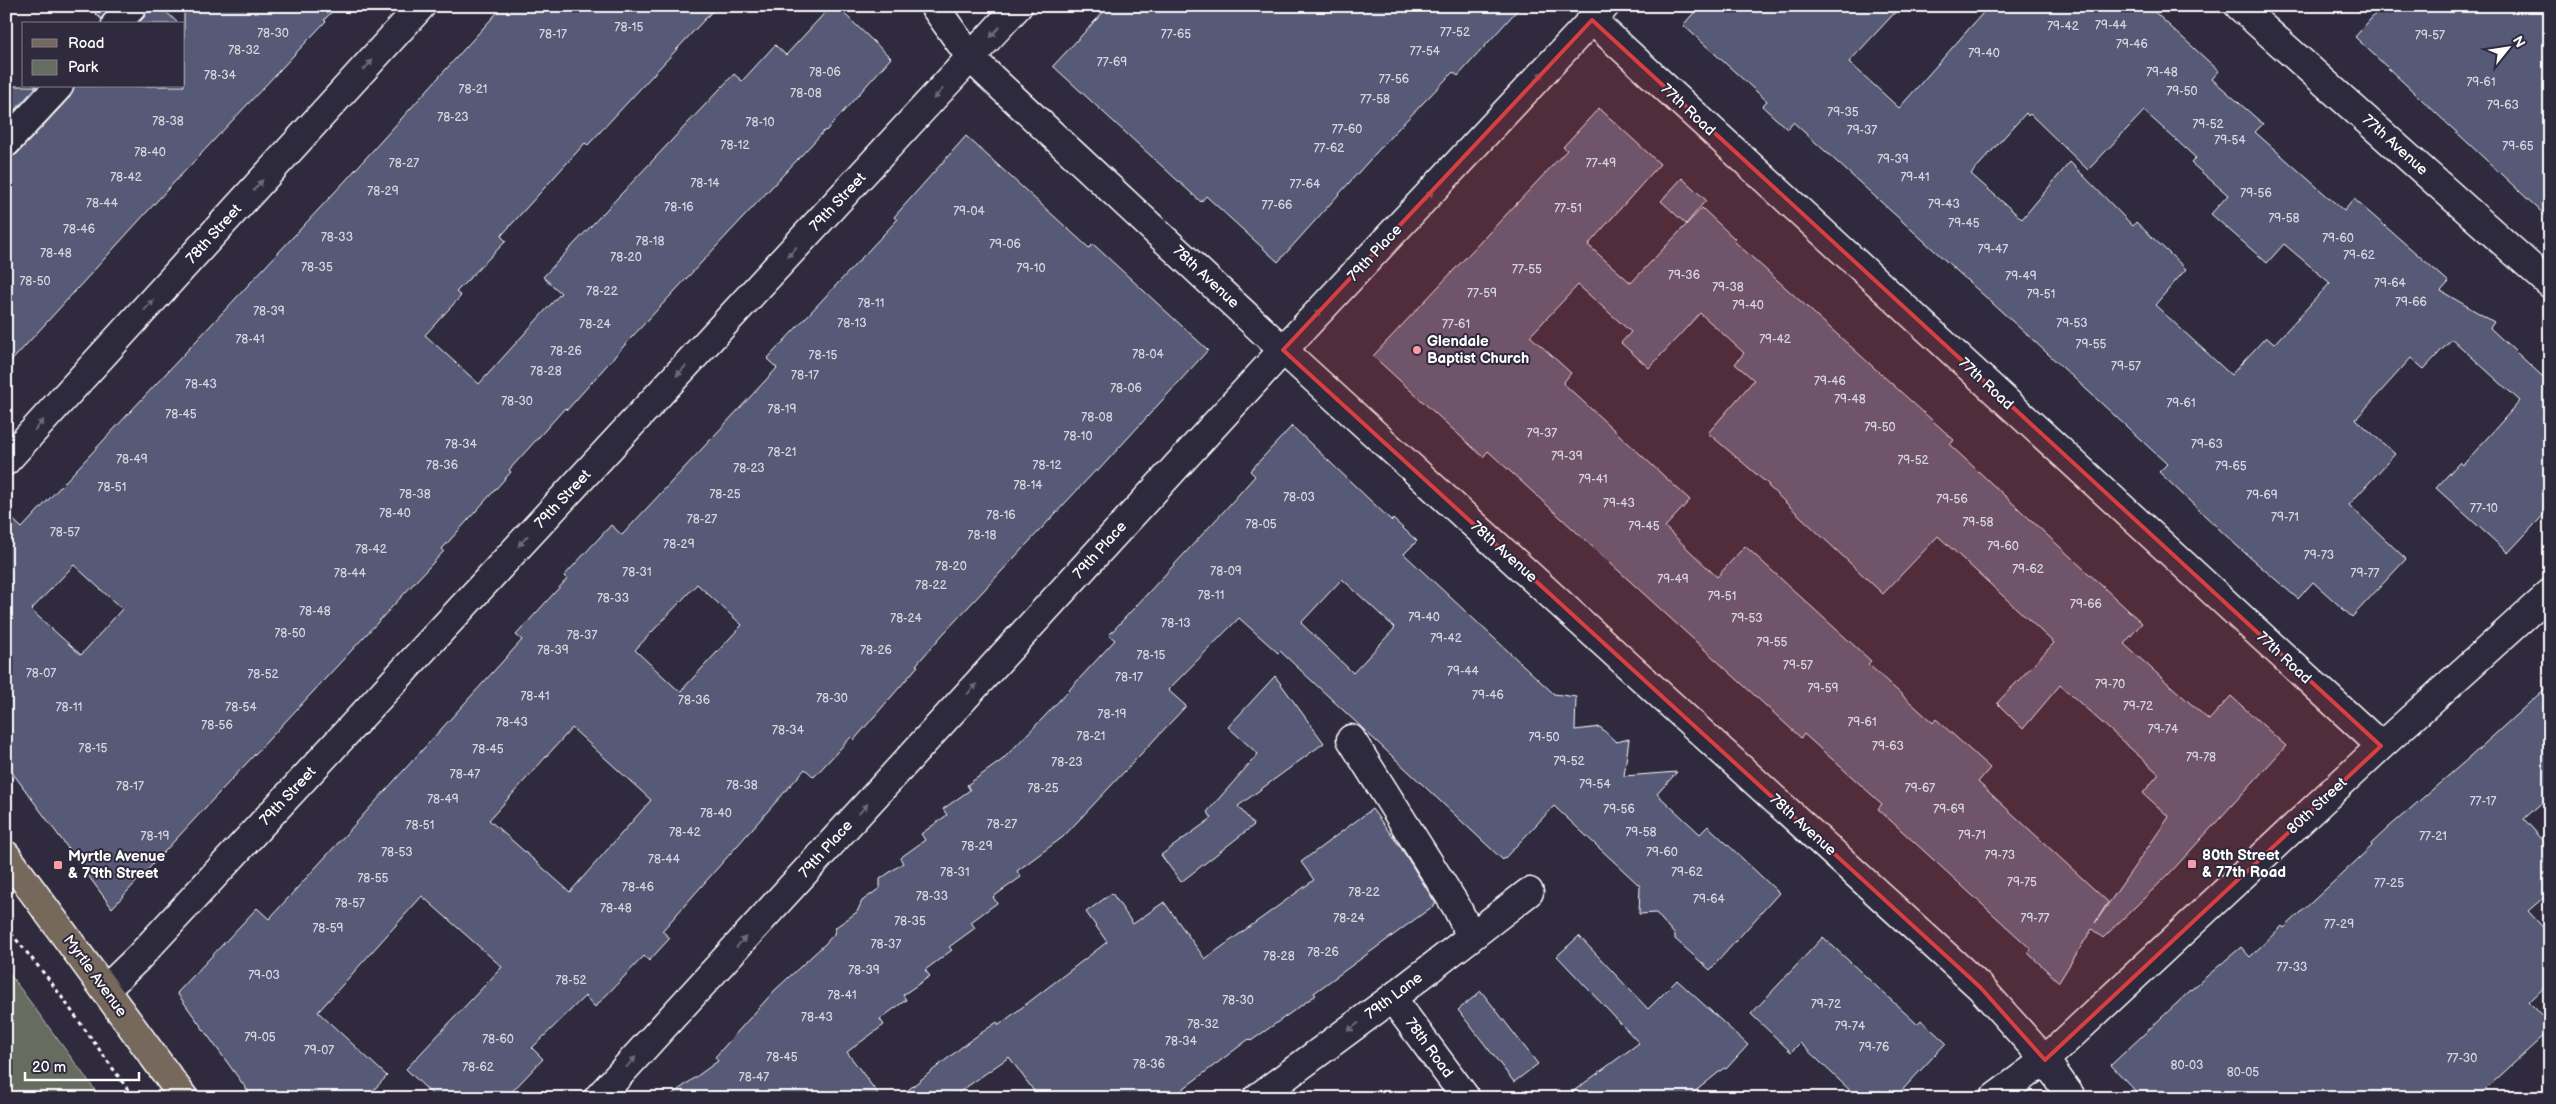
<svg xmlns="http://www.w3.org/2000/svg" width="2556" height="1104" font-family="'Balsamiq Sans',sans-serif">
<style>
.green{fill:#666d60;stroke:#b2b6b0}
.building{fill:#565a76;stroke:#fff;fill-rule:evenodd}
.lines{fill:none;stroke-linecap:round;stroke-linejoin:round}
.minor-casing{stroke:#fff;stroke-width:31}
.major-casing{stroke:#fff;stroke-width:31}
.path{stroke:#fff;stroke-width:3;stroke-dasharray:4 4;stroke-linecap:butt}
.minor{stroke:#2f2a3d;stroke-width:28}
.major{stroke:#76695c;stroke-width:28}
.oneway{fill:#6d6a77}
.marked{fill:#da3e3e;fill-opacity:0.2;stroke:#da3e3e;stroke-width:4;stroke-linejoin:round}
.poi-dot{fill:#ff9aa2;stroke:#2f2a3d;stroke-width:2}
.labels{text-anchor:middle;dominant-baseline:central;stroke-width:4;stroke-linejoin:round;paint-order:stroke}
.number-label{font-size:12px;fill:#d5d6dd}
.street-label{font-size:15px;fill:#fff;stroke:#2f2a3d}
.poi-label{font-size:15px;font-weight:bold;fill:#fff;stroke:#2f2a3d;text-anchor:start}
</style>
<rect width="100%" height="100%" fill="#2f2a3d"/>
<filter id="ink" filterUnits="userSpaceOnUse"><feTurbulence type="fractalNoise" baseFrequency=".02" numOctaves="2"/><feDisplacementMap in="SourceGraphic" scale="10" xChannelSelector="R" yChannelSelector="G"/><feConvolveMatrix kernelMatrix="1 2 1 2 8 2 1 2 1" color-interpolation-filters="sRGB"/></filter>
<g filter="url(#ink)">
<path class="green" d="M6,969l95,129h-95z"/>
<path class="building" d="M88,6h23l-10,13z
M148,6h12l19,18h-41l7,-8z
M184,6h153l-13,14 2,1 -159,169 -161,177v-209l11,-4 53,-57 4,-11h110z
M503,6h214l-129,139 -3,-2 -84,93 5,5 -50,51 5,4 -36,39 54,49 82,-91 -18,-16 191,-203 8,7 33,-36 11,10 45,-49h5l55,52 -65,73 -1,-1 -194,208 -64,72 -2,-2 -27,30 -29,32 2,2 -69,77 2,2 -332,357 -106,-144v-251l16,15 324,-348zM74,565l48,44 -41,46 -50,-45z
M1109,6h412l-63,70 -5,-4 -60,62 -115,128 -72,-66 -5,6 -148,-136z
M1700,6h201l-52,56 50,46 90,-102h159l71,65 -7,8 51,45 -8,8 89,79 10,-12 95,83 -8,9 53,31 -4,6 52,48 8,-8v140l-42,45 -72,-65 24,-26 3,3 57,-64 -68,-62 -28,30 -13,-11 -55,61 39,35 -46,51 57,54 -54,58 -39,-35 -15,17 -61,-53 -78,-74 8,-8 -133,-123 -241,-219 -6,7 -25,-23 5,-5 -84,-76zM2144,111l52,47 -5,5 37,32 -17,19 56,49 17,-19 46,39 -56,61 -8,-7 -35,38 -76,-70 31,-36 -50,-47 -3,4 -63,-64 -48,57 -51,-45 55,-61 2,3 2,-2 58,56z
M2382,6h168v214l-195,-183z
M6,86h31l-31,34z
M1599,108l61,56 -72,81 43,38 71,-75 33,31 -1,2 220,199 -4,5 192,178 -18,21 85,76 22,-24 55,50 -117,128 -66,64 -11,-9 -33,53 -31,-29 3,-4 -153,-140 4,-5 -40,-36 -38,-34 -3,4 -313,-287 -5,6 -110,-101 194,-206 -4,-3zM1578,285l53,47 -10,11 28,25 51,-55 44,40 -9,11 19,16 -46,53 61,52 -1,1 115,108 55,-58 116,107 -57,60 26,26 37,-44 99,89 -16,19 26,24 -74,106 13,-21 -130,-120 12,-14 -54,-49 -3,4 -65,-59 3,-3 -126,-115 -28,31 -52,-50 25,-27 -127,-117 8,-10 -41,-37z
M966,136l123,112 4,-4 115,106 -111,122 -1,-2 -152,163 -28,32 2,1 -64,74 -3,-3 -37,40 -9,-8 -143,162 8,7 -21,23 -5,-5 -49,51 -10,-11 -53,52 11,11 -37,39h-70l-30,-29 96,-102 -80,-71 -104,116 69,64 -21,22h-113l-76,-105 80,-85 12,11 253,-279 -6,-5 51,-56 -3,-3 47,-51 11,10 155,-167 -10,-9 130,-139 -3,-3zM697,584l45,41 -62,67 -45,-42zM572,728l79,72 -81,92 -81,-72z
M1682,178l24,22 -20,24 -25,-23z
M1292,426l100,95 1,-2 24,22 -13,13 150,140 22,3 -1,33 25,-3 16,15 13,-3 -5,37 53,-4 -20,22 43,40 8,-8 71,67 -69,77 -35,-31v-4l-19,-22 -17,1 1,-28 -86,-80 -51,54 -223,-209 -2,2 -39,-35 -71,72 18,16 -123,131 -46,34 4,6 -28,20 4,6 -26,19 4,6 -26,19 3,3 -27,20 5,6 -27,19 3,5 -26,19 4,6 -37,27 34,46h-214l51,-37 -3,-4 60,-67 50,-46 9,-10 2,-7 21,-15 5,-11 18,-13v-9l23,-16 -3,-5 25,-18 -4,-6 26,-19 -4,-6 27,-19 -3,-5 35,-25 43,-44 70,-76 -6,-5 115,-124 31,-35 -5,-5zM1342,579l53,49 -42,45 -52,-50z
M1275,676l49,67 -86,63 16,19 -73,57 -20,-27 51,-37 -5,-6 51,-58 -30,-27z
M2550,684v111l-26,24 26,29v44l-22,19 22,24v47l-21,20 21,22v6l-74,68h-334l-31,-33 81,-76 49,-42 9,10 32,-31 2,2 88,-82 -1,-2 17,-16 82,-71z
M1372,809l29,39 35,56 -122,89 2,2 -65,46 -2,-2 -78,59h-132l-30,-41 -58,41h-53l70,-56 29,-20 2,3 108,-83 -21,-30 26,-19 21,31 31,-22 41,57 109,-79 -13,-18z
M1579,936l69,73 29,-29 71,65 -22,24 -2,-1 -37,30h-123l75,-55 -82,-87z
M1823,937l94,87 4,-4 25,23 -51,55h-37l-58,-55 -9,9 -40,-38z
M1481,991l57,73 -24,18 -56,-72z"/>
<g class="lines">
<defs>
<path id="minor" d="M934,6l37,52 25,24 287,268 697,637 65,73 27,38
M2239,6l311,278
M1592,20l789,726
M116,24l17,-18
M6,143l53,-57
M6,461l415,-455
M1351,739l105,167 15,30
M105,990l33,-32 880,-952
M1392,998l74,100
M598,1098l685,-748 322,-344
M1257,1098l135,-100 137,-106
M1994,1098l51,-38 336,-314 169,-153"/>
<path id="major" d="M6,855l178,243"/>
</defs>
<use href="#minor" class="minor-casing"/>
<use href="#major" class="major-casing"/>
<path class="path" d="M6,927l45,55 83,116"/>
<use href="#minor" class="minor"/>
<use href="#major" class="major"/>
</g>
<defs><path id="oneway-solid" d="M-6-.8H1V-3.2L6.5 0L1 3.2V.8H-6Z" transform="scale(1.25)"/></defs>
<g class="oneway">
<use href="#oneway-solid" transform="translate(995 32) rotate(133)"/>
<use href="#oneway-solid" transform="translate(368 65) rotate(-48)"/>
<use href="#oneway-solid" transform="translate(1539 77) rotate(-47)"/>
<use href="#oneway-solid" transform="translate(938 94) rotate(133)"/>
<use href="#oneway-solid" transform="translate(258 185) rotate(-48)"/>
<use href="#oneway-solid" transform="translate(1428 196) rotate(-47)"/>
<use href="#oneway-solid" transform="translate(792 252) rotate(133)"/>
<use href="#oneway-solid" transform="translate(149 305) rotate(-48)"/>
<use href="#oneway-solid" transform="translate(1316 315) rotate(-47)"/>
<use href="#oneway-solid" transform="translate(681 371) rotate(133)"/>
<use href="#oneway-solid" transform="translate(39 425) rotate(-48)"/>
<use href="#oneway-solid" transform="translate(523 541) rotate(133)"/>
<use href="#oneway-solid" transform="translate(972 689) rotate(-48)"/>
<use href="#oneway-solid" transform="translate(863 809) rotate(-48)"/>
<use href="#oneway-solid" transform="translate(741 942) rotate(-48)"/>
<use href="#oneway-solid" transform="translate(1353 1027) rotate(144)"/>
<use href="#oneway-solid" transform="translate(631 1062) rotate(-48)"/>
</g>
</g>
<path class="marked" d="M1592,20l789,726 -336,314 -65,-73 -697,-637z"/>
<g class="poi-dot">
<circle cx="1417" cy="350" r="5"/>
<rect x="2187" y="859" width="10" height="10" rx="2.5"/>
<rect x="53" y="860" width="10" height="10" rx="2.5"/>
</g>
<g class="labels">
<g class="number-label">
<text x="2111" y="25">79-44</text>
<text x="2063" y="26">79-42</text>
<text x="629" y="27">78-15</text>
<text x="1455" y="32">77-52</text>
<text x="273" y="33">78-30</text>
<text x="553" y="34">78-17</text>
<text x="1176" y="34">77-65</text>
<text x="2430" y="35">79-57</text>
<text x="2132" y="44">79-46</text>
<text x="244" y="50">78-32</text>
<text x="1425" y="51">77-54</text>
<text x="1984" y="53">79-40</text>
<text x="1112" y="62">77-69</text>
<text x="825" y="72">78-06</text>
<text x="2162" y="72">79-48</text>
<text x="220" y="75">78-34</text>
<text x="1394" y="79">77-56</text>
<text x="2481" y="82">79-61</text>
<text x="473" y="89">78-21</text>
<text x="2182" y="91">79-50</text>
<text x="806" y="93">78-08</text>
<text x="1375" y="99">77-58</text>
<text x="2503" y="105">79-63</text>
<text x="1843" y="112">79-35</text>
<text x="453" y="117">78-23</text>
<text x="168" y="121">78-38</text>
<text x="760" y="122">78-10</text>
<text x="2208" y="124">79-52</text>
<text x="1347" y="129">77-60</text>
<text x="1862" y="130">79-37</text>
<text x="2230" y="140">79-54</text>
<text x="735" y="145">78-12</text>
<text x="2518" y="146">79-65</text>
<text x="1329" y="148">77-62</text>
<text x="150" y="152">78-40</text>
<text x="1893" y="159">79-39</text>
<text x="404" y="163">78-27</text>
<text x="1601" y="163">77-49</text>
<text x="126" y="177">78-42</text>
<text x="1915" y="177">79-41</text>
<text x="705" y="183">78-14</text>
<text x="1305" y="184">77-64</text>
<text x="383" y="191">78-29</text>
<text x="2256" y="193">79-56</text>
<text x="102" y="203">78-44</text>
<text x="1944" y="204">79-43</text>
<text x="1277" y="205">77-66</text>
<text x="679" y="207">78-16</text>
<text x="1568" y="208">77-51</text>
<text x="969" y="211">79-04</text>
<text x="2284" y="218">79-58</text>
<text x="1964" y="223">79-45</text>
<text x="79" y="229">78-46</text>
<text x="337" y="237">78-33</text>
<text x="2338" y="238">79-60</text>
<text x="650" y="241">78-18</text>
<text x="1005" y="244">79-06</text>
<text x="1993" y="249">79-47</text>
<text x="56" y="253">78-48</text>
<text x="2359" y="255">79-62</text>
<text x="626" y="257">78-20</text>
<text x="317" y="267">78-35</text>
<text x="1031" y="268">79-10</text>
<text x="1527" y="269">77-55</text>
<text x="1684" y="275">79-36</text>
<text x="2021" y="276">79-49</text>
<text x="35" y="281">78-50</text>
<text x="2390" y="283">79-64</text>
<text x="1728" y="287">79-38</text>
<text x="602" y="291">78-22</text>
<text x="1482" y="293">77-59</text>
<text x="2041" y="294">79-51</text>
<text x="2411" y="302">79-66</text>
<text x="871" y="303">78-11</text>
<text x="1748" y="305">79-40</text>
<text x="269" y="311">78-39</text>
<text x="852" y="323">78-13</text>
<text x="2072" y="323">79-53</text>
<text x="595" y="324">78-24</text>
<text x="1456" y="324">77-61</text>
<text x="250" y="339">78-41</text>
<text x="1775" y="339">79-42</text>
<text x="2091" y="344">79-55</text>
<text x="566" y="351">78-26</text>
<text x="1148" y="354">78-04</text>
<text x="823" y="355">78-15</text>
<text x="2126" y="366">79-57</text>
<text x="546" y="371">78-28</text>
<text x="805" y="375">78-17</text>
<text x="1830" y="381">79-46</text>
<text x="201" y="384">78-43</text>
<text x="1126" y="388">78-06</text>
<text x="1850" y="399">79-48</text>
<text x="517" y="401">78-30</text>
<text x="2181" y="403">79-61</text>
<text x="782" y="409">78-19</text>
<text x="181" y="414">78-45</text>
<text x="1097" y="417">78-08</text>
<text x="1880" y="427">79-50</text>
<text x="1542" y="433">79-37</text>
<text x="1078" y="436">78-10</text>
<text x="461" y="444">78-34</text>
<text x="2207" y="444">79-63</text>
<text x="782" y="452">78-21</text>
<text x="1567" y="456">79-39</text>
<text x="132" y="459">78-49</text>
<text x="1913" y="460">79-52</text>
<text x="442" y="465">78-36</text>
<text x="1047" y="465">78-12</text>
<text x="2231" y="466">79-65</text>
<text x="749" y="468">78-23</text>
<text x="1593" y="479">79-41</text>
<text x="1028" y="485">78-14</text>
<text x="112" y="487">78-51</text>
<text x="415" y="494">78-38</text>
<text x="725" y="494">78-25</text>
<text x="2262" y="495">79-69</text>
<text x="1299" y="497">78-03</text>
<text x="1952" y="499">79-56</text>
<text x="1619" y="503">79-43</text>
<text x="2484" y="508">77-10</text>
<text x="395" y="513">78-40</text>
<text x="1001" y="515">78-16</text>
<text x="2285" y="517">79-71</text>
<text x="702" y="519">78-27</text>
<text x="1978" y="522">79-58</text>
<text x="1261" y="524">78-05</text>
<text x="1644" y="526">79-45</text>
<text x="65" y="532">78-57</text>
<text x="982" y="535">78-18</text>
<text x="679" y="544">78-29</text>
<text x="2003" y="546">79-60</text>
<text x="371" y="549">78-42</text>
<text x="2319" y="555">79-73</text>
<text x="951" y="566">78-20</text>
<text x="2028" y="569">79-62</text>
<text x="1226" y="571">78-09</text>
<text x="637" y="572">78-31</text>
<text x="350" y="573">78-44</text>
<text x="2365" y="573">79-77</text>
<text x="1673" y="579">79-49</text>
<text x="931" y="585">78-22</text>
<text x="1211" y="595">78-11</text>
<text x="1722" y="596">79-51</text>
<text x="613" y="598">78-33</text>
<text x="2086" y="604">79-66</text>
<text x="315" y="611">78-48</text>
<text x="1424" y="617">79-40</text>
<text x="906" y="618">78-24</text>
<text x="1747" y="618">79-53</text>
<text x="1176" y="623">78-13</text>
<text x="290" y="633">78-50</text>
<text x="582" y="635">78-37</text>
<text x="1446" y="638">79-42</text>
<text x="1772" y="642">79-55</text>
<text x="553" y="650">78-39</text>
<text x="876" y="650">78-26</text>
<text x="1151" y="655">78-15</text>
<text x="1798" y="665">79-57</text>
<text x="1463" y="671">79-44</text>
<text x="41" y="673">78-07</text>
<text x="263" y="674">78-52</text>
<text x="1129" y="677">78-17</text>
<text x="2110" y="684">79-70</text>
<text x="1823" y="688">79-59</text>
<text x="1488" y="695">79-46</text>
<text x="535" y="696">78-41</text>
<text x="832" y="698">78-30</text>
<text x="694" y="700">78-36</text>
<text x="2138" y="706">79-72</text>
<text x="69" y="707">78-11</text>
<text x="241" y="707">78-54</text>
<text x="1112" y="714">78-19</text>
<text x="512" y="722">78-43</text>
<text x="1862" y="722">79-61</text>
<text x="217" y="725">78-56</text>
<text x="2163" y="729">79-74</text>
<text x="788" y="730">78-34</text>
<text x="1091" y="736">78-21</text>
<text x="1544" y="737">79-50</text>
<text x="1888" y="746">79-63</text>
<text x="93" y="748">78-15</text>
<text x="488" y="749">78-45</text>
<text x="2201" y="757">79-78</text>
<text x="1569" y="761">79-52</text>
<text x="1067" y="762">78-23</text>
<text x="465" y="774">78-47</text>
<text x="1595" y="784">79-54</text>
<text x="742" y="785">78-38</text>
<text x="130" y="786">78-17</text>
<text x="1043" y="788">78-25</text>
<text x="1920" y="788">79-67</text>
<text x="443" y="799">78-49</text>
<text x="2483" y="801">77-17</text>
<text x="1619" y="809">79-56</text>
<text x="1949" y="809">79-69</text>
<text x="716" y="813">78-40</text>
<text x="1002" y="824">78-27</text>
<text x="420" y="825">78-51</text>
<text x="685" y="832">78-42</text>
<text x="1641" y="832">79-58</text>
<text x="1972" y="835">79-71</text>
<text x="155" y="836">78-19</text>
<text x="2433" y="836">77-21</text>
<text x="977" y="846">78-29</text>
<text x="397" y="852">78-53</text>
<text x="1662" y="852">79-60</text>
<text x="2000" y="855">79-73</text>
<text x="664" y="859">78-44</text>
<text x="955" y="872">78-31</text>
<text x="1687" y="872">79-62</text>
<text x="373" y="878">78-55</text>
<text x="2022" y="882">79-75</text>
<text x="2389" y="883">77-25</text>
<text x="638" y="887">78-46</text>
<text x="1364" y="892">78-22</text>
<text x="932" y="896">78-33</text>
<text x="1709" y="899">79-64</text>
<text x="350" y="903">78-57</text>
<text x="616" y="908">78-48</text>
<text x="1349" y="918">78-24</text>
<text x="2035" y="918">79-77</text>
<text x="910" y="921">78-35</text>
<text x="2339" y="924">77-29</text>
<text x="328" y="928">78-59</text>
<text x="886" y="944">78-37</text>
<text x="1323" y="952">78-26</text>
<text x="1279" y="956">78-28</text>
<text x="2292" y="967">77-33</text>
<text x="864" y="970">78-39</text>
<text x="264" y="975">79-03</text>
<text x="571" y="980">78-52</text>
<text x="842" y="995">78-41</text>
<text x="1238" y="1000">78-30</text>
<text x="1826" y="1004">79-72</text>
<text x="817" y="1017">78-43</text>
<text x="1203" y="1024">78-32</text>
<text x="1850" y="1026">79-74</text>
<text x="260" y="1037">79-05</text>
<text x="498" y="1039">78-60</text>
<text x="1181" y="1041">78-34</text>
<text x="1874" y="1047">79-76</text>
<text x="319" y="1050">79-07</text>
<text x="782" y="1057">78-45</text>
<text x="2462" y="1058">77-30</text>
<text x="1149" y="1064">78-36</text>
<text x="2187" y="1065">80-03</text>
<text x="478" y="1067">78-62</text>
<text x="2243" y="1072">80-05</text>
<text x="754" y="1077">78-47</text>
</g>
<g class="street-label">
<text transform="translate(1688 110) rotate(43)">77th Road</text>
<text transform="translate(2395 145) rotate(42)">77th Avenue</text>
<text transform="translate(838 202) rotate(-47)">79th Street</text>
<text transform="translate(214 234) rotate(-48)">78th Street</text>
<text transform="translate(1375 253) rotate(-47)">79th Place</text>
<text transform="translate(1206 277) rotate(43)">78th Avenue</text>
<text transform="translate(1986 384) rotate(43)">77th Road</text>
<text transform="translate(563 499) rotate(-47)">79th Street</text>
<text transform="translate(1100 550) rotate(-48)">79th Place</text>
<text transform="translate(1504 552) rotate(42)">78th Avenue</text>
<text transform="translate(2284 658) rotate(43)">77th Road</text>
<text transform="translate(288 796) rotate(-47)">79th Street</text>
<text transform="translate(2317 806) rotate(-43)">80th Street</text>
<text transform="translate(1803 825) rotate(42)">78th Avenue</text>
<text transform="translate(826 849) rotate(-48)">79th Place</text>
<text transform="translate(95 976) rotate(54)">Myrtle Avenue</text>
<text transform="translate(1394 996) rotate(-37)">79th Lane</text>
<text transform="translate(1429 1048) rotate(54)">78th Road</text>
</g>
<g class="poi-label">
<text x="1427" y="341">Glendale<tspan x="1427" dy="17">Baptist Church</tspan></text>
<text x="2202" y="855">80th Street<tspan x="2202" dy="17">&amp; 77th Road</tspan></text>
<text x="68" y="856">Myrtle Avenue<tspan x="68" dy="17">&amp; 79th Street</tspan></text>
</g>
</g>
<rect width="2556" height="1104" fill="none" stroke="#2f2a3d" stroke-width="25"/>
<rect x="12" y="12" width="2531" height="1079" fill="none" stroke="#fff" stroke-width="2" filter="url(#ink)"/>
<rect x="22" y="22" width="162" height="65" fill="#2f2a3d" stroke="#827f8b"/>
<rect x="32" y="39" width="25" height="8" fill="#76695c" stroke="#827f8b"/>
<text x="68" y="48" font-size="15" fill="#ffffff">Road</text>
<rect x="32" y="60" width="25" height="15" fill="#666d60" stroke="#827f8b"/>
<text x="68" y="72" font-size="15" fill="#ffffff">Park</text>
<g transform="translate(2508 48) rotate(60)" stroke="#2f2a3d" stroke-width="4" paint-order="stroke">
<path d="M0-4L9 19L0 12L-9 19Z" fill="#ffffff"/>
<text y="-8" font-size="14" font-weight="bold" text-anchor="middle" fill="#ffffff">N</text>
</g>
<path d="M25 1072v8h114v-8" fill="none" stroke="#ffffff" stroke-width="2.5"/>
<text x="32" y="1072" font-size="15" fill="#ffffff" stroke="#2f2a3d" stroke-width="4" paint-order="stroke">20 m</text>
</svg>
